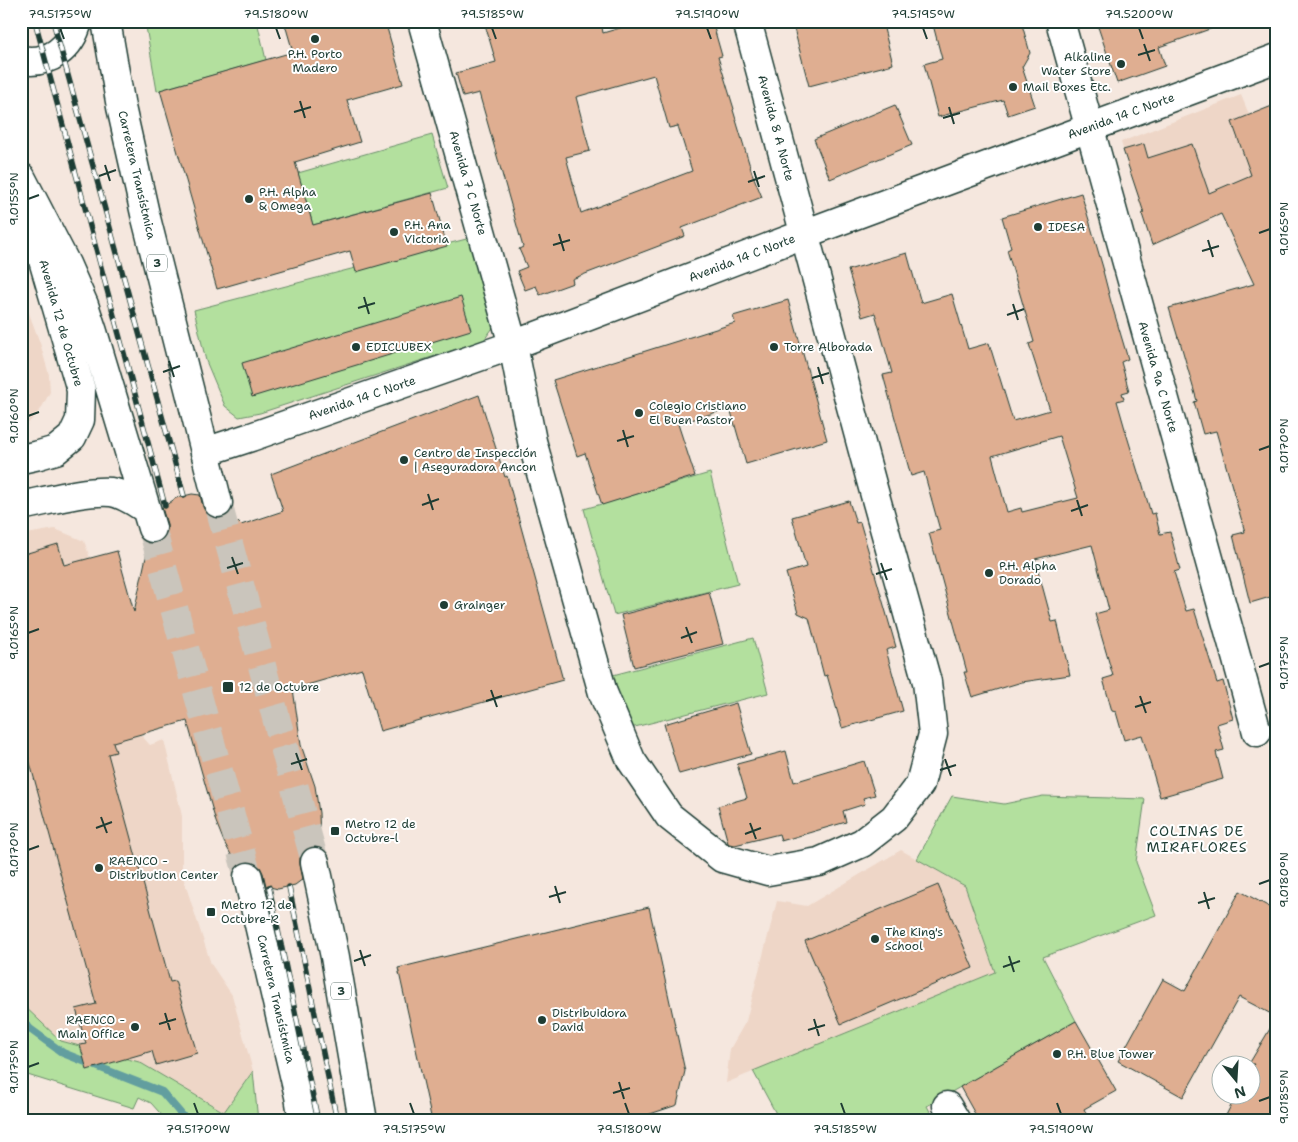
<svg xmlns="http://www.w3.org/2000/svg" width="1298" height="1142" font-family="'Shantell Sans',sans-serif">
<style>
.built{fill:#eed6c7}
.green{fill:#b3e09e;stroke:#698e69}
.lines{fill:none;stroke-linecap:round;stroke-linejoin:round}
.stream{stroke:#629e9f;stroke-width:8}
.building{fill:#dfae91;stroke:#1f3d34;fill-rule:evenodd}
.major-tunnel{stroke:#cac5bc;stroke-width:28;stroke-dasharray:28 14;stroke-linecap:butt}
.minor-casing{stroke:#1f3d34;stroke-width:31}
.major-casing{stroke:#1f3d34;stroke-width:31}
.minor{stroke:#fff;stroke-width:28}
.major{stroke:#fff;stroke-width:28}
.rail-casing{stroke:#1f3d34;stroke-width:5.5}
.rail{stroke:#fff;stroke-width:4;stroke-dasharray:11;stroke-linecap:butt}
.ticks{fill:none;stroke:#1f3d34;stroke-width:2}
.poi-dot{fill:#1f3d34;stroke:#fff;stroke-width:2}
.labels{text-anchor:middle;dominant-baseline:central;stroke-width:4;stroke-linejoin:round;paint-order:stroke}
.shield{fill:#fff;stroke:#627771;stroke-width:1}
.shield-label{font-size:11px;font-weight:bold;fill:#1f3d34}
.poi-label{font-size:12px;fill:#1f3d34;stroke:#fff;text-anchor:start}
.street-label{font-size:12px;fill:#1f3d34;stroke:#fff}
.neighbourhood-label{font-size:14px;letter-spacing:1px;fill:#1f3d34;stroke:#fff}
.neatline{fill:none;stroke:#1f3d34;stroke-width:2}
.ticks-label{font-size:12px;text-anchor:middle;fill:#1f3d34}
</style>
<rect width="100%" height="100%" fill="#f5e7de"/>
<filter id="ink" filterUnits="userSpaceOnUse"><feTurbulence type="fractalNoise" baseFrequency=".02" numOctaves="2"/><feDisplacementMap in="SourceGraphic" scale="10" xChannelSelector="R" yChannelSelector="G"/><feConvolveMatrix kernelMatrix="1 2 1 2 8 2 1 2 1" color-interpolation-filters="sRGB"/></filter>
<g filter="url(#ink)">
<path class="built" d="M1241,95l36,87v8l-125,55 -31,-103z
M21,292l19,51 9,32 1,17 -9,17 -18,20 -2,1z
M55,529l29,12 6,17 50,176 10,11 14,-5 18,76v58l29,90 21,31 21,76 -28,41 -86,-50 -78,-21 -40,-38v-468z
M901,850l64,36 30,86 -269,111 4,-34 16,-28 31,-120 30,5z"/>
<path class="green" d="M145,21h112l9,39 -109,31z
M432,135l16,53 -135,37 -15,-52z
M474,237l21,88 -11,15 -224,73 -21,4 -14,-11 -19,-45 -12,-51z
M710,473l28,111 -124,31 -30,-106z
M753,638l15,55 -141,36 -16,-48 2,-6z
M952,796l52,8 39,-8 102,3 -9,63 20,53 -113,42 33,64 -149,85 8,15h-155l-27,-50 242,-99 -30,-86 -48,-27z
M21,1003l40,38 78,21 85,50 29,-41 5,50h-91l-16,-18 -12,-6 -5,11 -113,-35z"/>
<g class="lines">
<path class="stream" d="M21,1019l9,10 33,24 99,39 25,29"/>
</g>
<path class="building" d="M284,21h101l18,63 -56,16 13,42 -65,20 18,63 119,-32 15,53 -91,26 -6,-21 -133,38 -57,-199 133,-38z
M484,21h117l2,12 41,-12h68l10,35 -4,1 16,52 -1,1 19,63 10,24 -80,31 3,8 -113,43 1,4 -33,12 -4,-9 -11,4 -8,-19 10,-4 -8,-18 4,-2 -44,-154 -16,4 -7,-24 40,-11zM654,75l15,53 9,-2 14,45 -111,42 -15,-56 24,-6 -14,-54z
M792,21h90l11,43 -84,22z
M932,21h89l9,32 -8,14 13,39 -27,9 -5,-15 -65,17 -14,-53 18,-5z
M1096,21h127l1,3 -65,23 6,19 -48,17z
M1277,104v491l-27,8 -17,-68 12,-3 -29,-101 -13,3 -9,-32 3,-1 -18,-63h-1l-9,-30 85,-24 -33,-70 -69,31 -10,-31 2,-1 -21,-63 21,-6 4,14 44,-14 17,49 42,-18 -19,-53z
M895,105l17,40 -82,34 -16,-40z
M1081,193l23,78h-1l8,31 17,57 -7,3 8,29 -7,2 2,6 -7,2 10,35 14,46h1l9,32 4,-1 5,21 10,-2 10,38 -6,2 12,39 8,-2 23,74 6,-2 10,38 -16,5 7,26 -8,2 7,27 -63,18 -18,-62 -18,5 -8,-28 -4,-1 -9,-32 10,-3 -18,-62 14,-4 -17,-65 -57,14 17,63 5,-1 13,54 -48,7 -50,15 -8,-25h3l-38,-139 11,-3 -16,-58 -13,4 -28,-101 9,-2 -17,-60 -13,4 -14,-47 59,-17 14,50 31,-9 16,55 21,-6 24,78 37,-11 -21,-66 5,-2 -27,-92 4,-2 -9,-31zM1059,436l19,62 -56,14 -1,-4 -14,4 -15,-56z
M461,297l10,33 -219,67 -10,-34z
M788,300l39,140 -81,24 -16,-56 -52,16 17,52 -93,29 -17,-52 -8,3 -24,-76 182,-57 -2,-7z
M479,395l26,82 2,-1 56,204 -183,51 -18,-62 -69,20 8,56 14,41 4,27 1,29 -1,5h-8l-6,3 -5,7v8l3,14 -8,6 -17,4 -12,-3 -3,-13 -3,-6 -7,-5h-8l-7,3 -4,-5 -10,-18 -8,-20 -29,-101 -74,21 3,10 -8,2 62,228 5,-1 22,72 -41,12 -4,-14 -65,19 -7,-25 6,-1 -10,-35 20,-5 -69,-252 -6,2v-199l37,-11 6,21 53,-14 17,61 15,-69h8l7,-5 3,-7v-7l-5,-16 14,-10 16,-4 8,1 3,12 4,7 6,4h8l8,-5 12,12 42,-14 -12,-37z
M849,501l7,22 4,-1 36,125 -10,3 17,61 -61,17 -15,-53 -3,1 -15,-58 -11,-5 -12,-40 20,-6 -14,-50z
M709,592l14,52 -89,23 -13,-52z
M736,703l15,51 -72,20 -15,-50z
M786,751l8,31 70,-21 11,34 -12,3 2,6 -22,7 3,11 -65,19 -2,-7 -44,11 -6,-1 -1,-1 -10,-37 29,-8 -10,-34z
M938,885l35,83 -132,56 -36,-83z
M1240,891l37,20v210h-54l14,-27h13v-24l4,-6h-5l28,-47 -38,-20 -56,100 -65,-36 45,-82 22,12z
M649,907l36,164 -8,34 -48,16h-197l-34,-153z
M1076,1021l40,70 -32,18 6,12h-111l-19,-34z"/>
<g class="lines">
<path class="major-tunnel" d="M218,503l97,359
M152,528l96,349"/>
<defs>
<path id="minor" d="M422,21l91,324 19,96 71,252 28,67 38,56 53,42 46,13 51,-9 43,-19 32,-25 26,-34 13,-50 -6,-52 -54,-194 -126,-467
M1060,21l197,711
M205,452l46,-15 262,-92 291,-111 473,-176
M947,1106l9,15"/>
<path id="major" d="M106,21l15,86 24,107 73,289
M21,60c29,5 50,-12 57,-39
M21,177l45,87 18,41 9,27 59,196
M21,459l18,-4 17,-5 16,-13 8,-17 1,-30 -48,-164
M21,506c26,-5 63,-16 90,-14 13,2 24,10 35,17
M315,862l20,95 28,164
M248,877l34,147 17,72 4,25"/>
</defs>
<use href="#minor" class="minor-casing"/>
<use href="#major" class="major-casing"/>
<use href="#minor" class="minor"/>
<use href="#major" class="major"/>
<defs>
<path id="rail" d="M35,21l130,485
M53,21l131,475
M269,887l49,234
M289,887l48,234"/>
</defs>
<use href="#rail" class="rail-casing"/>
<use href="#rail" class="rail"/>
</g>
</g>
<path class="ticks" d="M60,28l4,11M276,28l4,11M492,28l4,11M707,28l4,11M923,28l4,11M1139,28l4,11M1144,44l6,17M1138,55l17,-5M300,101l5,17M949,107l5,17M294,112l17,-5M943,118l17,-5M105,165l5,16M754,171l5,16M99,176l17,-6M748,182l17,-6M28,199l11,-4M1259,233l11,-4M559,234l5,17M1208,240l5,17M553,245l17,-5M1202,251l17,-5M364,297l5,17M1013,304l5,16M358,308l17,-5M1007,315l17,-6M169,361l5,16M818,367l5,17M163,372l17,-6M812,378l17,-5M28,416l11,-4M623,430l5,17M617,441l17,-5M1259,450l11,-4M428,494l5,16M1077,500l5,16M422,505l17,-6M1071,511l17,-6M232,557l6,17M881,563l6,17M227,568l16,-5M876,574l16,-5M686,627l6,16M28,633l11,-4M681,638l16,-6M1259,667l11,-4M491,690l6,17M1140,696l6,17M486,701l16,-5M1135,707l16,-5M296,753l6,17M945,759l6,17M291,764l16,-5M940,770l16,-5M101,817l6,16M750,823l6,16M96,828l16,-6M745,834l16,-6M28,850l11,-4M1259,884l11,-4M555,886l5,17M1204,892l5,17M549,897l17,-5M1198,903l17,-5M360,950l5,16M1009,956l5,16M354,961l17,-6M1003,967l17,-6M165,1013l5,17M814,1019l5,17M159,1024l17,-5M808,1030l17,-5M28,1067l11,-4M619,1082l5,17M613,1093l17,-5M1259,1101l11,-4M194,1103l4,11M410,1103l4,11M625,1103l4,11M841,1103l4,11M1057,1103l4,11"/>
<g class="poi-dot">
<circle cx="315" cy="39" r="5"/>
<circle cx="1121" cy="64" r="5"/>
<circle cx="1013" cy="87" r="5"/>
<circle cx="249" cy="199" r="5"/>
<circle cx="1038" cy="227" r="5"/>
<circle cx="394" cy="232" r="5"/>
<circle cx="356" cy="347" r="5"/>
<circle cx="774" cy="347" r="5"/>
<circle cx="639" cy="413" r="5"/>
<circle cx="404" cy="460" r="5"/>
<circle cx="989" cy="573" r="5"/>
<circle cx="444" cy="605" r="5"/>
<rect x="222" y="681" width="12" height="12" rx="2.5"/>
<rect x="330" y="826" width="10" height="10" rx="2.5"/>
<circle cx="99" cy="868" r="5"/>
<rect x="206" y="907" width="10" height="10" rx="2.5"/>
<circle cx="875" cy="939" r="5"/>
<circle cx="542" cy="1020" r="5"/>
<circle cx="135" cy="1027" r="5"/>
<circle cx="1057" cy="1054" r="5"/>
</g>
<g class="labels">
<g class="shield">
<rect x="147" y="254.5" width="20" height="17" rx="4"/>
<rect x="331" y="982.5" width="20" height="17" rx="4"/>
</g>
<g class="shield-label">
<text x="157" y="263">3</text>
<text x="341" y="991">3</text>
</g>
<g class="poi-label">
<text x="315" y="54" text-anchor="middle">P.H. Porto<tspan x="315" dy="14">Madero</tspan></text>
<text x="1111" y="57" text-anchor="end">Alkaline<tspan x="1111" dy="14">Water Store</tspan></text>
<text x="1023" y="87">Mail Boxes Etc.</text>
<text x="259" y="192">P.H. Alpha<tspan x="259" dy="14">&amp; Omega</tspan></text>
<text x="404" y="225">P.H. Ana<tspan x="404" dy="14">Victoria</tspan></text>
<text x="1048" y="227">IDESA</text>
<text x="366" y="347">EDICLUBEX</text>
<text x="784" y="347">Torre Alborada</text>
<text x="649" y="406">Colegio Cristiano<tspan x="649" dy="14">El Buen Pastor</tspan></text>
<text x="414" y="453">Centro de Inspección<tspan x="414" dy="14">| Aseguradora Ancon</tspan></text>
<text x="999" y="566">P.H. Alpha<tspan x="999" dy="14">Dorado</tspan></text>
<text x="454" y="605">Grainger</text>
<text x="239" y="687">12 de Octubre</text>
<text x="345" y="824">Metro 12 de<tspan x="345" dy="14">Octubre-l</tspan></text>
<text x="109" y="861">RAENCO -<tspan x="109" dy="14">Distribution Center</tspan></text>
<text x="221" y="905">Metro 12 de<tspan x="221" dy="14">Octubre-R</tspan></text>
<text x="885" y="932">The King's<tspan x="885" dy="14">School</tspan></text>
<text x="552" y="1013">Distribuidora<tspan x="552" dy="14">David</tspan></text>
<text x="125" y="1020" text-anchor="end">RAENCO -<tspan x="125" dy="14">Main Office</tspan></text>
<text x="1067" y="1054">P.H. Blue Tower</text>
</g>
<g class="street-label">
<text transform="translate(1121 116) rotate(-20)">Avenida 14 C Norte</text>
<text transform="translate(776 128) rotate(75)">Avenida 8 A Norte</text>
<text transform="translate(137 175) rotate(77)">Carretera Transístmica</text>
<text transform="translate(468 183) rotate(74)">Avenida 7 C Norte</text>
<text transform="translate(742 258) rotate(-21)">Avenida 14 C Norte</text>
<text transform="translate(61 323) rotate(74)">Avenida 12 de Octubre</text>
<text transform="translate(1158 377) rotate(74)">Avenida 9a C Norte</text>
<text transform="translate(362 398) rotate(-19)">Avenida 14 C Norte</text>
<text transform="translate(276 999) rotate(77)">Carretera Transístmica</text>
</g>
<g class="neighbourhood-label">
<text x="1197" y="831">COLINAS DE<tspan x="1197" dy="16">MIRAFLORES</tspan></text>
</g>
</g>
<rect width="1298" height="1142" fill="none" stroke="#fff" stroke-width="55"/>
<g transform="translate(1236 1080) rotate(162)"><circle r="24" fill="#ffffff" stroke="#a5b1ae"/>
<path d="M0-4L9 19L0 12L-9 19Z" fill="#1f3d34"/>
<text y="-8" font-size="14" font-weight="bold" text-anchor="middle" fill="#1f3d34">N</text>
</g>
<rect x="28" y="28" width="1242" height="1086" class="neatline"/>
<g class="ticks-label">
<text x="60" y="18">79.5175°W</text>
<text x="276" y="18">79.5180°W</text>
<text x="492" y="18">79.5185°W</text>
<text x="707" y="18">79.5190°W</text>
<text x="923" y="18">79.5195°W</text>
<text x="1139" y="18">79.5200°W</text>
<text transform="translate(14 199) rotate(-90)" y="4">9.0155°N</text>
<text transform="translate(1284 229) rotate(-90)" y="4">9.0165°N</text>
<text transform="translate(14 416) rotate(-90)" y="4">9.0160°N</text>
<text transform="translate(1284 446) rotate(-90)" y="4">9.0170°N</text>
<text transform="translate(14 633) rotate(-90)" y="4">9.0165°N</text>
<text transform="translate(1284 663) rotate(-90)" y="4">9.0175°N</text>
<text transform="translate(14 850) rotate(-90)" y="4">9.0170°N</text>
<text transform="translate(1284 880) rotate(-90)" y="4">9.0180°N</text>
<text transform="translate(14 1067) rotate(-90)" y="4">9.0175°N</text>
<text transform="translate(1284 1097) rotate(-90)" y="4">9.0185°N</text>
<text x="198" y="1133">79.5170°W</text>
<text x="414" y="1133">79.5175°W</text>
<text x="629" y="1133">79.5180°W</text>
<text x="845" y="1133">79.5185°W</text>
<text x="1061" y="1133">79.5190°W</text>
</g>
</svg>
